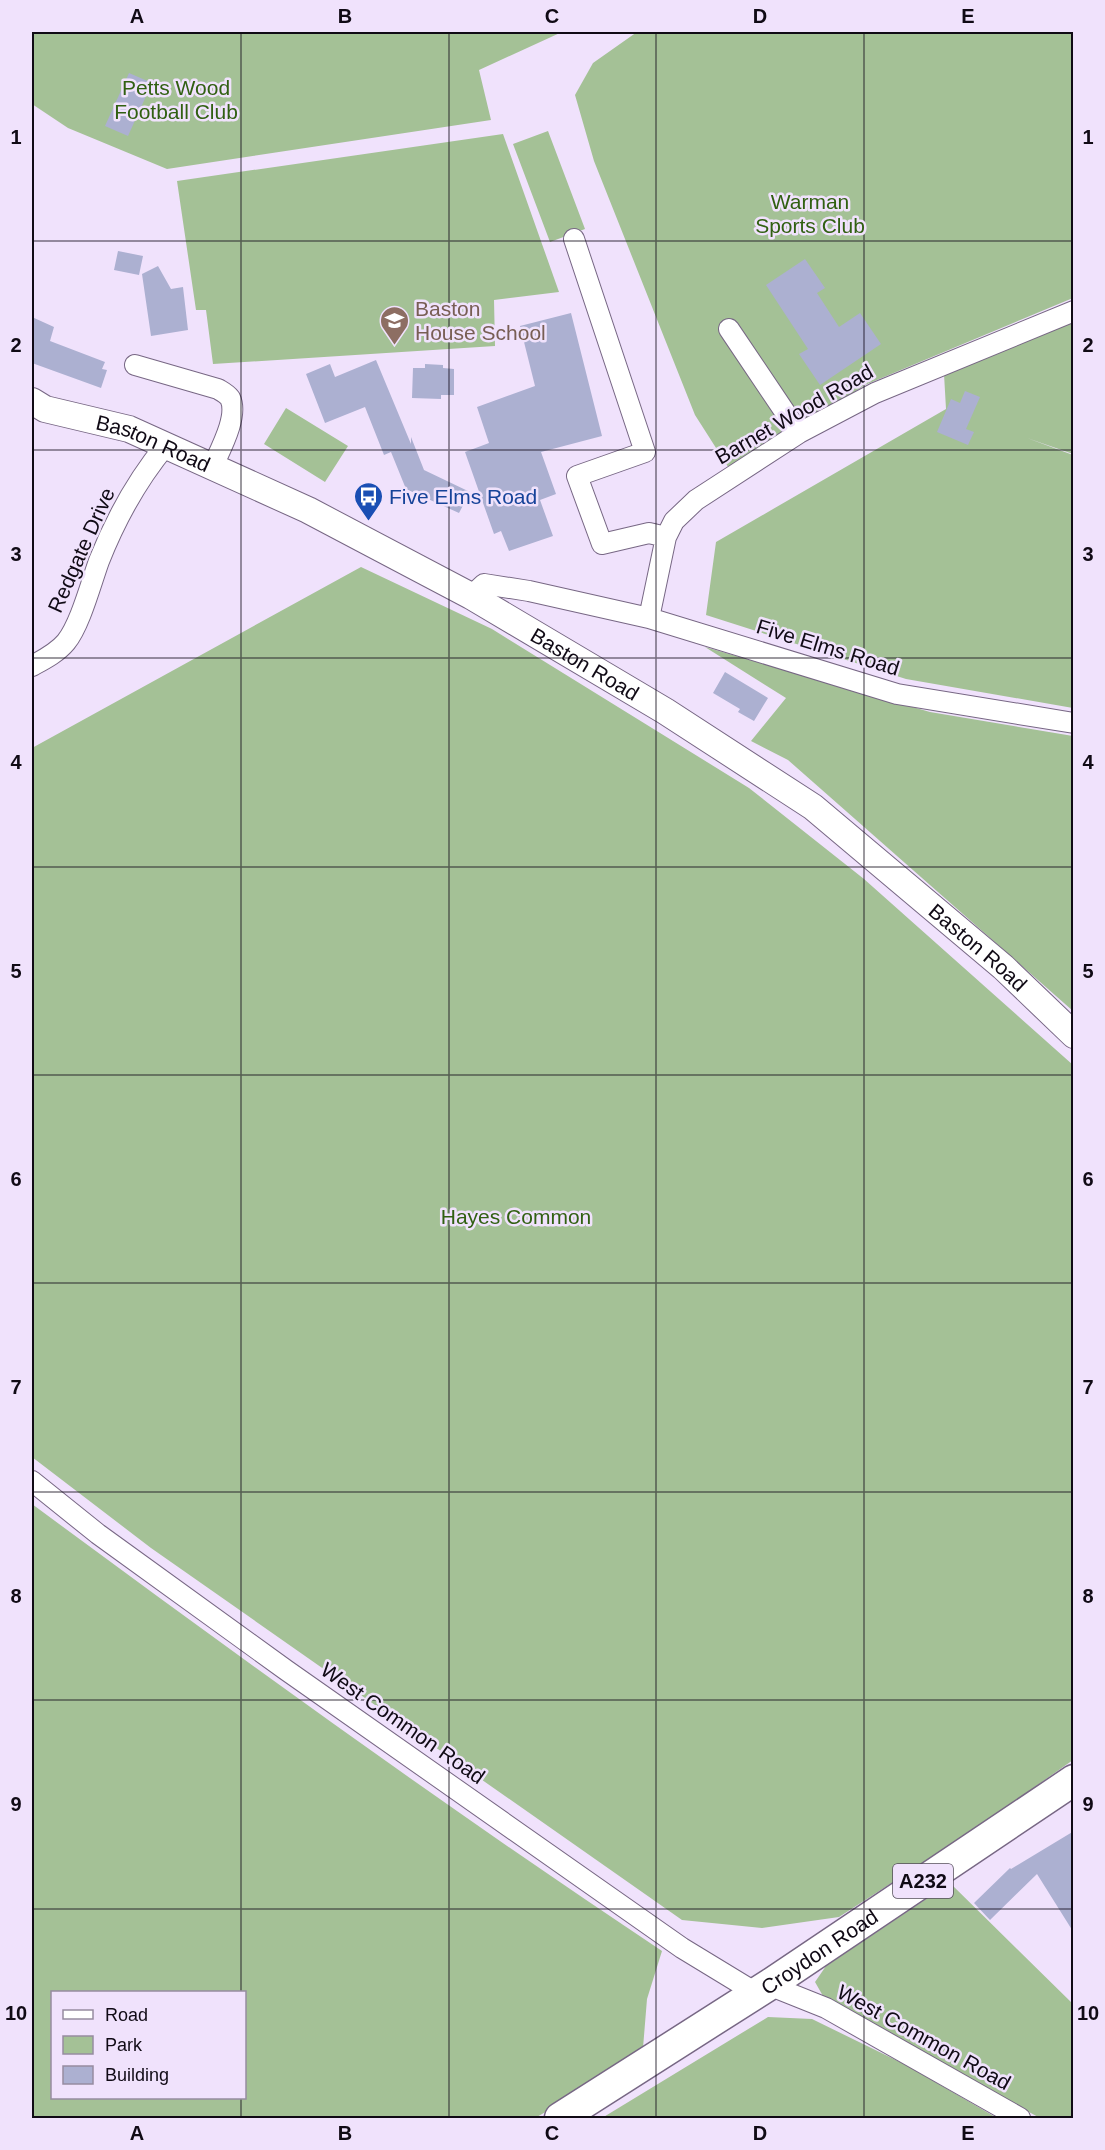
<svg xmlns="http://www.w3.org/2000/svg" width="1105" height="2150" font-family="Helvetica,sans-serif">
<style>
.green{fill:#a4c196;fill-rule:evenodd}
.building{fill:#acb0d1}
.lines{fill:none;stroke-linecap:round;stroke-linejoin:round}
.minor-casing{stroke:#776784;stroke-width:22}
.major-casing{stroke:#776784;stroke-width:28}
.highway-casing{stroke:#776784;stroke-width:33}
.minor{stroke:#fff;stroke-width:20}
.major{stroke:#fff;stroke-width:26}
.highway{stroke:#fff;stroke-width:30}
.grid{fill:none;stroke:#100a15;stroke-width:1.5;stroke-opacity:0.55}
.labels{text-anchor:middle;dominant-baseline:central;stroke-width:5;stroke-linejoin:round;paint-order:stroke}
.shield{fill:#f0e2fc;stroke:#534b5a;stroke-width:1.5}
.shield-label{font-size:20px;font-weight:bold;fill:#100a15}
.park-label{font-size:21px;fill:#316012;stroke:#f0e2fc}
.education-label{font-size:21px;fill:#785e54;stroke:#f0e2fc;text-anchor:start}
.street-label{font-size:21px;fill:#100a15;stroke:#f0e2fc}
.transit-label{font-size:21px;fill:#164399;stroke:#f0e2fc;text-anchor:start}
.neatline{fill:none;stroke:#100a15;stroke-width:2}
.grid-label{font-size:20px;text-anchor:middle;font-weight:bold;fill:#100a15}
</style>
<rect width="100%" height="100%" fill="#f0e2fc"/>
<path class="green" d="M32,32h530l-83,38 12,50 -324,49 -99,-41 -36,-24z
M637,32h436v266l-208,87 -133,88 -37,-58 -101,-254 -19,-66 18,-32z
M548,131l37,98 -35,13 -37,-98z
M503,134l56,158 -65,8 1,46 -282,18 -7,-54h-10l-19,-129z
M1073,322v132l-46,-16 46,17v253l-167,-29 -200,-64 10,-73 230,-133 -2,-35z
M286,408l62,38 -23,36 -61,-38z
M361,567l131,62 257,159 115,91 209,186v695l-95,67 -139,90 -77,11 -80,-8 -531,-372 -119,-91v-709z
M705,647l225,65 143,24v275l-285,-251 -37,-19 35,-43z
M32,1504c207,153 415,304 630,447l-15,48 -4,49 -64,45 -44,25h-503zM52,1992h192v106h-192z
M950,1883l123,121v114h-33l-213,-115 -12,-21 11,-16z
M768,2017l44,2 94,46 91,53h-395z"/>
<path class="building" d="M129,73l23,10 -24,53 -23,-10z
M118,251l25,5 -4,19 -25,-5z
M805,259l20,29 -8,5 22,34 21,-14 21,31 -61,41 -21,-31 9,-5 -42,-64z
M158,266l13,23 12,-2 5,43 -37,6 -9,-62z
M571,313l31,123 -61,16 15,42 -16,6 13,36 -44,15 -8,-20 -7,3 -29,-82 24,-9 -12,-36 58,-21 -15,-60z
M32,317l22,10 -4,14 55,21 -3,7 5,1 -6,18 -69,-25z
M376,360l35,84v-7l13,33 46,22 -11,21 -53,-24 -15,-37 -7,3 -19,-48 -40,16 -19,-49 24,-10 5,13z
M425,364l18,1v3l11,1v26h-13v4l-29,-1 1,-30h12z
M965,391l15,6 -14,32 8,3 -6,13 -31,-13 14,-33 9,4z
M725,672l43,26 -14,23 -16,-9 2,-3 -27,-16z
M1074,1831v102l-37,-59 -47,46 -16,-17 36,-35 1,1z"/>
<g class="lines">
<defs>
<path id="minor" d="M574,239l71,213 -68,24 25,68 47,-11 17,4
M729,329l70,104
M135,365l83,24c5,3 9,5 12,9 9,18 -10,52 -18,70
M471,596l13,-12 45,7 120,27 248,76 177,29
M649,618l17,-81 8,-16 22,-21 103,-67 76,-40 199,-82
M32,666c11,-6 25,-13 34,-24 14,-17 25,-59 33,-81 17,-43 38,-81 67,-116
M32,1481l66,53 188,136 396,278 74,45
M772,1983l9,7 45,18 194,110"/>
<g id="major">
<path id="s1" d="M32,401l13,8 84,20 179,81 163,86 194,115 148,96 190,160 71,68"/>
</g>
<g id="highway">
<path id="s2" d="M560,2118l212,-135 302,-203"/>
</g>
</defs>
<use href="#minor" class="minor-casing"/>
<use href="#major" class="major-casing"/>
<use href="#highway" class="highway-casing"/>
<use href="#minor" class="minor"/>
<use href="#major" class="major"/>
<use href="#highway" class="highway"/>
</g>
<path class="grid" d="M241,32v1960M449,32v2086M656,32v2086M864,32v2086M32,241h1042M32,450h1042M32,658h1042M32,867h1042M32,1075h1042M32,1283h1042M32,1492h1042M32,1700h1042M32,1909h1042M241,2098v20"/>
<defs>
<symbol id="school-pin" viewBox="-11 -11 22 30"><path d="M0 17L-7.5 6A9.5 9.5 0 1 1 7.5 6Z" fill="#8d6e63" stroke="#f0e2fc"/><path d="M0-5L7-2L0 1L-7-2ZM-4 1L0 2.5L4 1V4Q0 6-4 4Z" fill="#fff"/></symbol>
<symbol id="bus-pin" viewBox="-11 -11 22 30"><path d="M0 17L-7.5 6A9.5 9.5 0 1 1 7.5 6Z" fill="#1a4fb4" stroke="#f0e2fc"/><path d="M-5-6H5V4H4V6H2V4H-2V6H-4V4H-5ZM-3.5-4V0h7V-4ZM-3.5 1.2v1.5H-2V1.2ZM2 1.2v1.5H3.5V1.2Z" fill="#fff"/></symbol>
</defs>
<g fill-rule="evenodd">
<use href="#school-pin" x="378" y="304" width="33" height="45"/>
<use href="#bus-pin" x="352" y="480" width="33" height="45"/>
</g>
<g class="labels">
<rect class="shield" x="893" y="1864" width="60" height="34" rx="4.5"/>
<g class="shield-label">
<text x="923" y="1881">A232</text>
</g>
<g class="park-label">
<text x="176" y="87">Petts Wood<tspan x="176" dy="24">Football Club</tspan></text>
<text x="810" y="201">Warman<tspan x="810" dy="24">Sports Club</tspan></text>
<text x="516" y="1216">Hayes Common</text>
</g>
<g class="education-label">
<text x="415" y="308">Baston<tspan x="415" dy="24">House School</tspan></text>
</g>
<g class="street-label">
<text transform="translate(794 414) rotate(-30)">Barnet Wood Road</text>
<text stroke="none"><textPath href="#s1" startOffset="129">Baston Road</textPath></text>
<text transform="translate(81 550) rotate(-66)">Redgate Drive</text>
<text transform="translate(828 647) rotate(17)">Five Elms Road</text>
<text stroke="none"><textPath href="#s1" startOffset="615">Baston Road</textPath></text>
<text stroke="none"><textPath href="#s1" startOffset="1101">Baston Road</textPath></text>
<text transform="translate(403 1723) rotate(35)">West Common Road</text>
<text stroke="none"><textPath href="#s2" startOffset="308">Croydon Road</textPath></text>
<text transform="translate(924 2037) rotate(29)">West Common Road</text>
</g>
<g class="transit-label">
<text x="389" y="496">Five Elms Road</text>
</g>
</g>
<rect width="1105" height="2150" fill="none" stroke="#f0e2fc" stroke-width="66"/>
<rect x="51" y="1991" width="195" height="108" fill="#f0e2fc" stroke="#968ca0" stroke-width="1.5"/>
<rect x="63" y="2010" width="30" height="9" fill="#ffffff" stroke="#968ca0" stroke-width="1.5"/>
<text x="105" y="2021" font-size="18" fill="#100a15">Road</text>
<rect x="63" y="2036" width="30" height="18" fill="#a4c196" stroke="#968ca0" stroke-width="1.5"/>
<text x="105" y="2051" font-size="18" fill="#100a15">Park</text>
<rect x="63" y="2066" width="30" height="18" fill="#acb0d1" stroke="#968ca0" stroke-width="1.5"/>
<text x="105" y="2081" font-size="18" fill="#100a15">Building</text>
<rect x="33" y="33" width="1039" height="2084" class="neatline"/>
<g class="grid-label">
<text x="137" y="23">A</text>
<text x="345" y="23">B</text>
<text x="552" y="23">C</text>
<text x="760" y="23">D</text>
<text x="968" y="23">E</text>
<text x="16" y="144">1</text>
<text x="1088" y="144">1</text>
<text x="16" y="352">2</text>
<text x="1088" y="352">2</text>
<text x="16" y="561">3</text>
<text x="1088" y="561">3</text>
<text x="16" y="769">4</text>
<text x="1088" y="769">4</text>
<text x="16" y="978">5</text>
<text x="1088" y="978">5</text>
<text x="16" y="1186">6</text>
<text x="1088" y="1186">6</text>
<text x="16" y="1394">7</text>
<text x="1088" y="1394">7</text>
<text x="16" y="1603">8</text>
<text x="1088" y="1603">8</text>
<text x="16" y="1811">9</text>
<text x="1088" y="1811">9</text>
<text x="16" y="2020">10</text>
<text x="1088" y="2020">10</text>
<text x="137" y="2140">A</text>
<text x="345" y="2140">B</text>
<text x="552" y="2140">C</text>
<text x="760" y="2140">D</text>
<text x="968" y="2140">E</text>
</g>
</svg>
